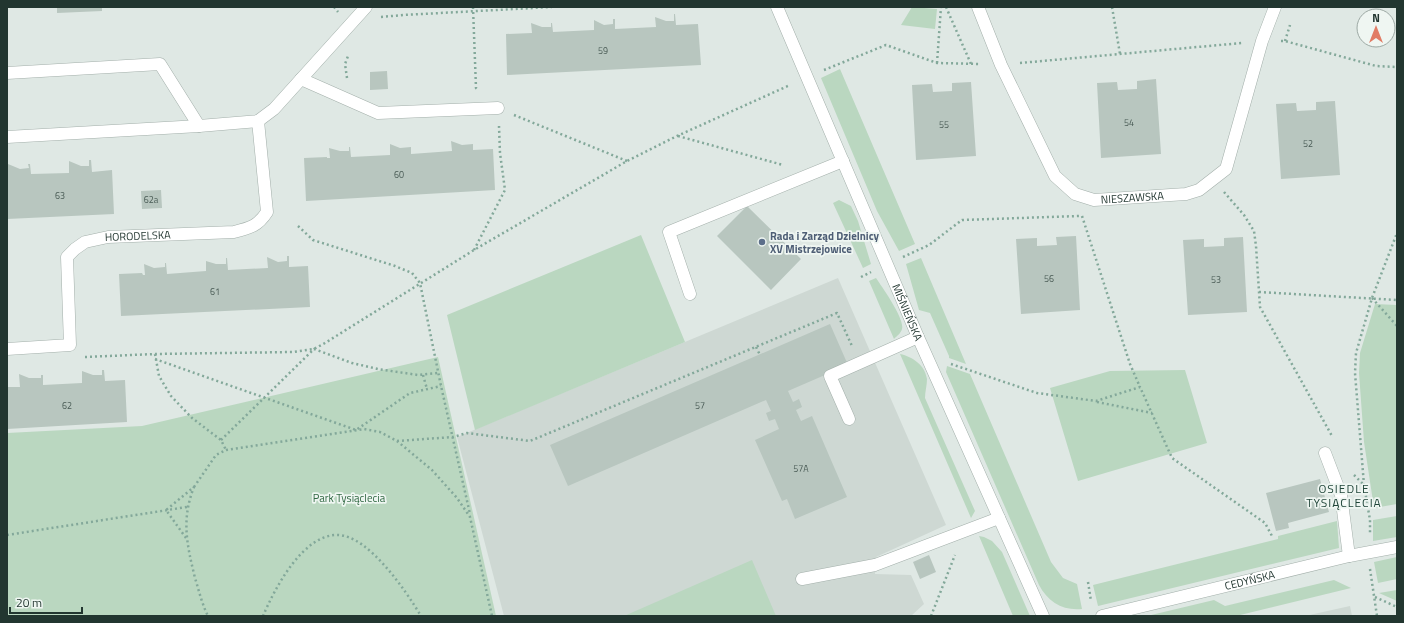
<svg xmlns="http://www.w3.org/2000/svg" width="1404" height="623" font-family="'Titillium Web',sans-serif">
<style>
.built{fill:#ced8d3}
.green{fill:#bad7c0}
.building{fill:#b8c6bf}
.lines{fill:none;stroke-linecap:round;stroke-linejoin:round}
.lane-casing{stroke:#a3afaa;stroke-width:13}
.street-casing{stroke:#a3afaa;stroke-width:13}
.path{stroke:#83a89a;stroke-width:2.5;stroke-dasharray:2 3;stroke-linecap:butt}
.lane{stroke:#fff;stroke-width:12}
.street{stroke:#fff;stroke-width:12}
.service-dot{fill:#5c6f8a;stroke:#eff6f2;stroke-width:1.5}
.labels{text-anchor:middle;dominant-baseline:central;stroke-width:3.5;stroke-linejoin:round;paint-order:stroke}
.number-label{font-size:9px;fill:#485a54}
.street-label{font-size:11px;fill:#223630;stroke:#eff6f2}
.service-label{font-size:11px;font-weight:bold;fill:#4e5e75;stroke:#eff6f2;text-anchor:start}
.park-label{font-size:11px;fill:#316843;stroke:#eff6f2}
.neighbourhood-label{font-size:12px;letter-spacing:1px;fill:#21463a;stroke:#eff6f2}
</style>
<rect width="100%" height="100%" fill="#dfe8e4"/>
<path class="built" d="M838,278l108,247 -70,32 -1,17 36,1 13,29 -13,12h-407l-47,-179z
M1350,606l2,10h-47z"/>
<path class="green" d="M912,7l25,2 -2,20 -34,-4z
M840,69l75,175 -16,7 -22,-40 -56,-133z
M839,200l12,6 7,15 13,43 -8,4 -30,-65z
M641,235l44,107 -210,88 -28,-115z
M921,258l45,106 -17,-6v-2l-19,-43 -11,-3 -13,-46z
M876,278c6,9 29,41 26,51 -1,4 -5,7 -8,10l-25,-58z
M1375,304l22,1v199l-23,4 -10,-66 -5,-69 1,-20z
M900,354c13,3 25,11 27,25 0,6 -2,13 -2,19l50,113 -4,7z
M438,357l58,259h-489v-183l135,-7z
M947,366l23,8 81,188 12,16 14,6 5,25c-19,2 -34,-7 -43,-24l-93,-213z
M1185,370l22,73 -129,38 -28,-93 60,-17z
M1397,516v21l-24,4v-21z
M1337,521l2,27 -241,58 -5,-21 185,-46v-3z
M979,536l5,1 8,4 10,11 28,64h-17z
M1397,557v22l-19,4 -4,-21z
M752,560l24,56h-152z
M1334,580l17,8 -115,28h-89l67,-16 11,6z
M1397,590v11l-18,-8z"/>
<path class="building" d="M57,7h45v4l-45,2z
M674,14h1l1,11 22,-1 3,41 -194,10 -1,-41 26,-1 -1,-10 11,4h9v-4h1l1,9 41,-2v-10l10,5 9,-1v-5h2v10l41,-2 -1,-10 11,4h8z
M387,71l1,18 -18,1v-18z
M1156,79l5,75 -60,4 -4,-75 20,-1 1,8 19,-1v-8z
M971,82l5,74 -60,4 -4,-75 20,-1 1,8 19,-1v-8z
M1335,101l5,74 -59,4 -5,-75 20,-1 1,8 19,-1v-8z
M451,141l11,4 11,-1v6l20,-1 2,41 -189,11 -2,-43 23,-1v1h3l-1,-10 11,3h9v-4h1l1,10 39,-2v-11l10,4 11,-1v7l41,-3z
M89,160h2l1,12 20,-2 2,44 -107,5 1,-55 12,5 9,-1 -1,-4h2l1,10 38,-1v-12l12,5h8z
M161,190l1,18 -20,1 -1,-18z
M747,206l54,53 -30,31 -54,-54z
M1076,236l4,74 -59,4 -5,-75 21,-1v8l20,-1 -1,-8z
M1243,237l4,75 -59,3 -5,-75 21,-1v8l20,-1v-8z
M287,256h2v11l19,-1 2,41 -189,9 -2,-42 23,-1 1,2h2l-1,-11 10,4 11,-1v-4h1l1,11 39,-3v-10l10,3h10v-6h1l1,12 40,-2 -1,-11 11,5 9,-1z
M830,324l18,41 -60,26 5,11 6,-3 3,8 -6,3 5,11 11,-5 35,81 -52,22 -8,-20 -5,2 -27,-61 24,-11 -4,-10 -6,2 -3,-8 5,-2 -5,-11 -198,86 -18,-41z
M102,370h2l1,11 20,-1 2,42 -120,7v-42h13l-1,-13 10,4h12v-3h2v10l39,-2v-12l11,4h9z
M1320,479l9,33 -41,11 1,5 -13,3 -10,-38z
M929,555l7,17 -16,7 -7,-17z"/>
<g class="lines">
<defs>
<g id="lane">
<path d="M7,73l153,-9 39,62"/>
<path d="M301,79l77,34 120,-5"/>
<path d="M690,294l-21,-62 174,-71"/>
<path id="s1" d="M7,349l63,-4 -3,-88 8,-8 10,-7 23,-5 126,-5c16,-4 24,-6 33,-20l-9,-91"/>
<path d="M849,419l-19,-43 88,-39"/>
<path d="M1325,453l16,42 8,61"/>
<path d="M802,579l73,-14 124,-47"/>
</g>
<g id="street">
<path id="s2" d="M777,7l141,330 125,279"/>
<path id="s3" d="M978,7l23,58 54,111 20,18 19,6 92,-6 13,-4 27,-21 36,-128 13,-34"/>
<path d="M7,137l192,-11 59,-5 16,-12 92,-102"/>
<path id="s4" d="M1102,616l247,-60 48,-9"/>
</g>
</defs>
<use href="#lane" class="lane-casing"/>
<use href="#street" class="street-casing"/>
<path class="path" d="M334,7l4,5
M473,7l3,81 2,2
M946,7l25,57
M1112,7l8,47
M381,17l22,-2 149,-8
M1281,41h4l91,25 21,1
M1285,41l5,-16
M937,63l4,-56
M1020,63l222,-20
M824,70l62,-25 51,18 44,1
M347,78l-2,-14 3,-8
M514,115l113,46
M678,136l105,29
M1224,192l20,23 10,16 2,15 4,61 72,129
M1082,216l48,148 10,23
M298,226l15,14 82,26 17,7 8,10 21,103 29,128
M474,250l31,-60 -5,-37 -1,-27
M903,257l26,-12 33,-25 117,-4
M861,277l10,-5
M1259,292l138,8
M1372,298l25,28
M756,347l4,8
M155,354l4,22 12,20 21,22 29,22 5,10
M85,357l70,-3 138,-2 21,-3 11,-6 149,-93 153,-89 50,-25 113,-51
M155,359l201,71 54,-37 31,-7
M951,364l86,29 59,8 44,-14 32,71 93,65 7,13
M423,375l4,14
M1097,402l55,11
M221,440l93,-91 38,14 26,6 40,6 20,-2
M397,441l56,-4 14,-4 63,8 307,-128 15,33
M1354,475l10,10 6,35v13
M1364,485l-9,-112 1,-20 16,-55 25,-65
M194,487l22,-32 10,-5 138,-21 16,3 17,9 35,29 25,28 13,19 22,99
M7,535l180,-28
M186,538l-20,-28 28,-23c-13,33 -7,58 1,91 4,13 7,26 13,38
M1370,569l7,47
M1088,582l3,19
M1375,597l22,10
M263,616c12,-28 40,-82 75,-81 31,1 68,56 83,81
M931,616l24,-61"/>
<use href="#lane" class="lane"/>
<use href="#street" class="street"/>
</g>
<circle class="service-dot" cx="762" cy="242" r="4"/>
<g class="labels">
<g class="number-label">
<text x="603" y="50">59</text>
<text x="1129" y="122">54</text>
<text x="944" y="124">55</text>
<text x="1308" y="143">52</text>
<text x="399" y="174">60</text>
<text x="60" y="195">63</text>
<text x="151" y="199">62a</text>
<text x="1049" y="278">56</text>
<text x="1216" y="279">53</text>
<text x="215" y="291">61</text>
<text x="67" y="405">62</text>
<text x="700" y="405">57</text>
<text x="801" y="468">57A</text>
</g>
<g class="street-label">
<text stroke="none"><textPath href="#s3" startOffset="271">NIESZAWSKA</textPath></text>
<text stroke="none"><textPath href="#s1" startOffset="228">HORODELSKA</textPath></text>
<text stroke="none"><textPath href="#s2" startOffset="332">MIŚNIEŃSKA</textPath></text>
<text stroke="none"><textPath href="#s4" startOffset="152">CEDYŃSKA</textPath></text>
</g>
<g class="service-label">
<text x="770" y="236">Rada i Zarząd Dzielnicy<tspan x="770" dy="13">XV Mistrzejowice</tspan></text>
</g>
<g class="park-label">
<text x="349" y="498">Park Tysiąclecia</text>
</g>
<g class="neighbourhood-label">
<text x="1344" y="488">OSIEDLE<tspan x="1344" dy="14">TYSIĄCLECIA</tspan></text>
</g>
</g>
<rect width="1404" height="623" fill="none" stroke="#223630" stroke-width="16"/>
<g transform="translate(1376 28)"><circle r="19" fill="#eff6f2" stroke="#9da9a4"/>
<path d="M0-3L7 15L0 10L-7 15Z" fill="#e17c65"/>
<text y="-6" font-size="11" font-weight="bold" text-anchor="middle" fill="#223630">N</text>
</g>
<path d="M10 607v6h72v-6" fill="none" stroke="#223630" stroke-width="2"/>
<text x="16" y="607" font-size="12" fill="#223630" stroke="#eff6f2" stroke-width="3" paint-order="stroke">20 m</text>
</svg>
